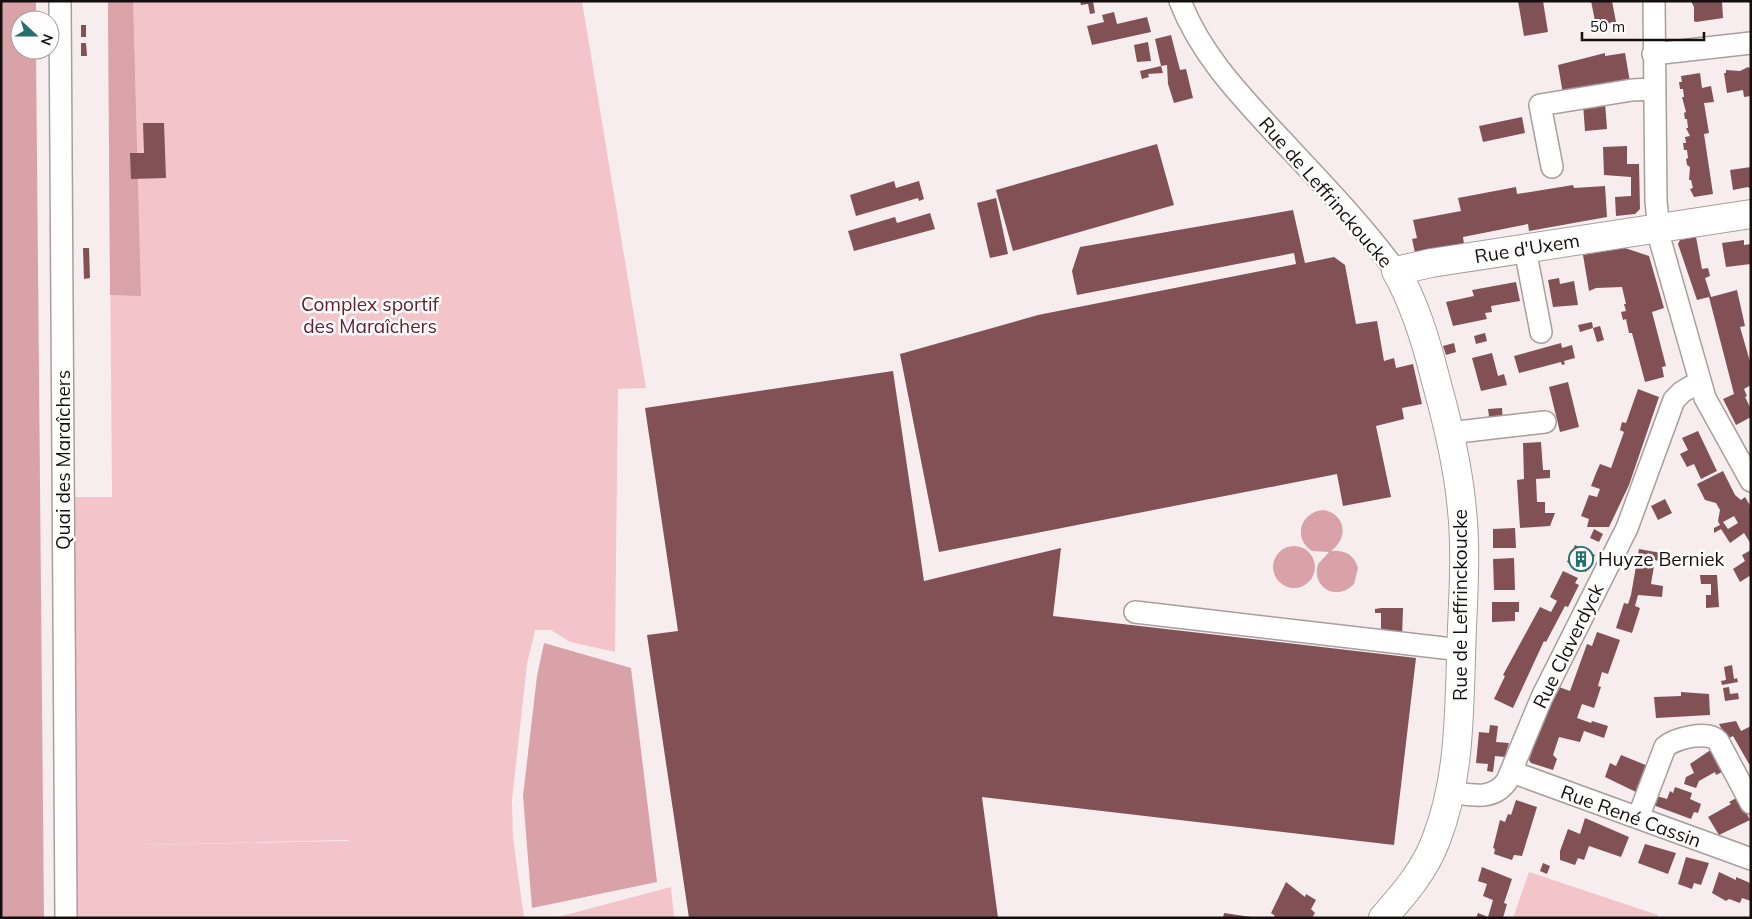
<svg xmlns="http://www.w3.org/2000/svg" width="1752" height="919" font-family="Mulish,sans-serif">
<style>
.green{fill:#f3c5ca;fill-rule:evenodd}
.forest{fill:#d9a3a8}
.water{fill:#d9a2a8}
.building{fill:#815156;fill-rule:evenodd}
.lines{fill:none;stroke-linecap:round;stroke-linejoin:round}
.minor-casing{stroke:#a89e9f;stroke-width:24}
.major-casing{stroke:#a89e9f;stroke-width:30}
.minor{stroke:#fff;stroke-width:21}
.major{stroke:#fff;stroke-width:28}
.labels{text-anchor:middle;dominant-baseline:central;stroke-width:5;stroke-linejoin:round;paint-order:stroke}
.street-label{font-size:19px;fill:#130f0f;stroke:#fffdfd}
.park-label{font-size:19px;fill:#61202d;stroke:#fffdfd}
.poi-label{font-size:19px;fill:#130f0f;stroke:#fffdfd;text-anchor:start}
</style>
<rect width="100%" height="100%" fill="#f8edee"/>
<path class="green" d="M108,1h474l64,387 -28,1 -3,263 -45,-10 -19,-12h-16l-8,34 -15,136 1,38 11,80h-449l-2,-421h39zM348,840v1l-207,4z
M1529,872l129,43 -1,3h-144z
M671,887l3,31h-120z"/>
<path class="forest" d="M108,1h25l8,295 -31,-1z"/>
<path class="water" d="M1,1h35v19h-16v30h16l8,868h-43z
M1324,510c23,5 24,29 7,41 13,-1 23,3 27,17l-4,16c-17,18 -43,4 -36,-20l11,-12 -17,-1c-20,-13 -11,-40 12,-41z
M1273 567a21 21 0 1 1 42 0a21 21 0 1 1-42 0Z
M544,643l87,25 26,214 -125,26 -9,-112 14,-120z"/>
<path class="building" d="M1080,1h13l2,12 -5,1 -2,-10 -7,1z
M1518,1h25l5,31 -24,4z
M1591,1h21l4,21 -20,4z
M1691,1h31l1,17 -27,4 -2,-1v-14z
M1114,12l3,12 30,-7 4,15 -59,13 -5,-19 17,-4 -2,-7z
M81,25h5v12h-5z
M1171,35l9,35 6,-1 7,29 -19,5 -6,-19 -1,-19 -6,1 -6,-27z
M1148,42l3,19 -14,1 -3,-17z
M81,43h5l1,13h-6z
M1605,53v3l20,-3 5,29 -67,12 -5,-29z
M1161,66l2,7 -15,1 1,3 -7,2 -2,-8z
M1748,67l3,2v27l-7,1 -1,-7 -16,3 -3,-20h2v-3l14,1z
M1700,73l2,15 9,-2 3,16 -10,1 5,30 -5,1 9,60 -19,3 -4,-8 3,-1 -2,-8h-2l1,-13 -3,-2 -1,-6 2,-1 -1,-8h-3l-1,-7h3l-1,-6 5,-1 -4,-8h2l-1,-9h-2l-1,-6 2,-1 -4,-15h2l-1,-8h-3l-1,-7h3l-1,-6z
M1605,102l2,27 -22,2 -2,-27z
M1522,117l3,16 -42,9 -4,-16z
M143,123h21l2,55 -35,1 -1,-26h14z
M1157,144l17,61 -161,46 -17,-61z
M1627,146v18h12l1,45 -5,5 -19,2 -1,-19 16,-1v-19l-27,-2 -1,-28z
M1751,167v22l-3,-2 -15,3 -3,-20z
M894,181l2,7 23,-7 5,18 -5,2 -1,-3 -62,18 -6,-21z
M1573,185l1,3 31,-2 2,31 -78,14 -1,-7 -65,13 1,7 -49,9 -3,-14 5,-1 -4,-18 48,-9 -3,-13 58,-11 1,7z
M996,198l12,56 -18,4 -13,-55z
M1293,210l12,53 29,-6 11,8 11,59 21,-3 7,40 10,-3 2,10 17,-4 9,40 -20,4 2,11 -28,7 15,71 -48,9 -6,-32 -398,78 -39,-198 138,-39 258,-51 -2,-11 -217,42 -5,-24 8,-24z
M930,213l5,16 -81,22 -6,-20 47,-14 2,6z
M1696,237l6,32 6,-1 2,8 -5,2 6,19 26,-7 8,36 -5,1 11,38v20l-7,4 3,7 -2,1 6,12v8l-15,8 -13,-26 11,-5 -25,-97 -12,3 -19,-56 2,-4z
M1744,240v5l7,-1v20l-25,3 -4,-24z
M83,248h6l1,30 -6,1z
M1625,248l24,8 15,52 -12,4 14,54 -4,1 2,10 -19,5 -13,-49h-3l-3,-14 -3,1 -2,-8 5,-1 -2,-7h2l-4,-17 -26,1 -7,3 -6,-36z
M1559,278l1,6 14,-3 4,24 -25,2 -5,-27z
M1516,282l4,19 -29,5 1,6 -7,1 2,6 -34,7 -7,-24 28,-6 -2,-6z
M1592,322l1,6 7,-2 4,14 -7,2 -4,-14 -13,4 -2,-7z
M1485,333l2,8 -11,3 -2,-8z
M1454,343l2,9 -10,3 -3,-9z
M1561,343l1,5 10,-3 3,13 -11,3 1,3 -3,1 -1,-3 -42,11 -5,-17z
M1492,353l6,23 6,-2 3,11 -26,6 -9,-33z
M893,371l31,210 137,-33 -8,68 363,42 -22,187 -412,-48 16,121h-309l-42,-283 31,-4 -33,-223z
M1568,382l11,45 -19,5 -11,-45z
M1638,389l21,8 -30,88 -20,42h-22l2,-8 -8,-3 8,-21 8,2 3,-8 -9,-3 5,-13 4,-9 11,4 13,-36 -4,-2 2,-8 4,1z
M1502,408l1,14 -13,2 -2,-15z
M1698,431l19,40 -16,8 -7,-15 -7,3 -7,-13 8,-4 -6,-12z
M1541,442l2,28h7v8l-14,1 1,23h8v11h10l-5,13 -30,2 -3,-48 7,-1 -1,-36z
M1723,471l12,24 6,5 4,-3 6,10v37l-7,-11 -14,10 -9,-14 -7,4v-5l6,-3 -2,-4 2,-11 -4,-7 -11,-3 -8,-16zM1734,516l4,7 -10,6 -5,-7z
M1665,499l7,14 -14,7 -7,-14z
M1515,528l1,20h-23v-19z
M1594,529l9,5 -4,8 -9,-4z
M1575,545l20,10 -9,17 -19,-10z
M1639,549l22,4 -2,8 -4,-1 -4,24 12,2 -1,11 -24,-2 -3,11 5,2 -8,25 -16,-5 8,-25 4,1 3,-9z
M1751,550v25l-11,7 -7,-13 12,-8 -3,-6z
M1514,558l1,32h-21l-1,-31z
M1563,571l15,7 -3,5 4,2 -11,22 -3,-1 -19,36 -2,-1 -31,67 -19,-9 11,-23 -2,-1 37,-68 11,5 6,-11 -7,-4z
M1700,575h17l2,32 -13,1v-13h5v-11h-10z
M1492,602h27v10h-4v9l-23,1z
M1381,608h22l-1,30 -21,-5v-20h-6v-4z
M1597,632l23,8 -12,34 -6,-2 -4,14 3,1 -7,21 -12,-4 -5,14 14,5 1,-2 16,5 -4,12 -20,-7 -4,11 -21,-5 -6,18 4,4 -4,11 -22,-7 -2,-3 15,-43 15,-30 11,4 17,-47 5,2z
M1732,665l2,14 3,-1 1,4 -16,3 -1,-4 5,-1 -2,-13z
M1729,687l1,7 8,-1 1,6 -14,2 -2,-13z
M1681,692l28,2 1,21 -54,3 -2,-21 27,-1z
M1736,721l5,10 10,-5v37l-2,1 -16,-28 -6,3 -8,-15z
M1490,725l8,1 -2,16 13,1 -4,14 -10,-1 -2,16 -6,-1 1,-7 -12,-1 3,-31 10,1z
M1712,749l12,22 -8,4 -1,-3 -16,9 -3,7 -12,-4 2,-7 8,-4 -4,-9z
M1621,755l27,11 -10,27 -33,-16 5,-14 6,3z
M1675,787l17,6 -2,6 11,5 -3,9 -4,-1 -3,7 -38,-14 4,-9 10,3 3,-8 3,2z
M1738,797l12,23 -31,15 -11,-18 23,-13 -2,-2z
M1516,800l21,7 -15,49 -8,-1 -2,5 -18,-6 1,-5 -2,-1 7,-28 5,2 3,-8 3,1z
M1585,818l44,19 -8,20 -32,-11 -5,14 -6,-2 -3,7 -15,-5v-9l8,-22 12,5z
M1645,844l31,9 -8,21 -30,-11z
M1686,857l23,6 -8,22 -7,-2 -2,6 -14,-5z
M1543,863l7,3 -3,8 -7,-3z
M1482,867l30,12 -8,24 3,1 -4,14h-27l2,-5 10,4 5,-17 -10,-4 4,-12 -9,-3z
M1719,872l17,8v-3l12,5 3,2v17l-9,-3 -2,5 -11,-4 -3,2 -14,-8z
M1286,882l19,15 1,-3 10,6 -5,9 4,4 -3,5h-38l1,-2 -4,-3z
M1224,913l27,4v1h-28z"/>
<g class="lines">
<defs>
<path id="minor" d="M60,1l6,917
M1180,1c20,52 58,92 95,132 42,45 85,89 121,138
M1654,1l2,200 4,39 45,158 46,83
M1653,54l98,-11
M1552,167l-12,-62 92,-15 22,-1
M1525,249l16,83
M1449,433l96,-11
M1135,612l326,38
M1512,772l239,87
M1451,792c21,3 42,9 56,-11l35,-84 85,-169 47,-128 8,-8 17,-10
M1638,818l27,-71c10,-9 43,-17 53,-6l33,62"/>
<path id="major" d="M1383,918c21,-24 42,-48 53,-78 23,-59 23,-120 25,-182 1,-49 6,-99 1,-148 -4,-45 -15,-89 -27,-133 -9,-36 -20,-73 -39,-106l35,-8 320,-49"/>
</defs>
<use href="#minor" class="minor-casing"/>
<use href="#major" class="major-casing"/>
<use href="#minor" class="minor"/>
<use href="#major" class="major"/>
</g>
<defs>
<symbol id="building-ring" viewBox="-11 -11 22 22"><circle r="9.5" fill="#fffdfd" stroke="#25706d" stroke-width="1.5"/><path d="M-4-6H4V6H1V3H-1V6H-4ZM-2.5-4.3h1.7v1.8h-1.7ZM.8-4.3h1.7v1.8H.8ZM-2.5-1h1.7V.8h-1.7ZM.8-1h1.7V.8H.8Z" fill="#25706d"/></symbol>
</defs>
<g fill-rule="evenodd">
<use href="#building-ring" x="1567" y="545" width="28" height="28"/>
</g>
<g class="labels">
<g class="street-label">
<text transform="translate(1326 192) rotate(49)">Rue de Leffrinckoucke</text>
<text transform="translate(1527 248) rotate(-9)">Rue d'Uxem</text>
<text transform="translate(63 460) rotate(-90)">Quai des Maraîchers</text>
<text transform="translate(1460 605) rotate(-90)">Rue de Leffrinckoucke</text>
<text transform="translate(1568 646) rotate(-64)">Rue Claverdyck</text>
<text transform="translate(1631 816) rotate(20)">Rue René Cassin</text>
</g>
<g class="park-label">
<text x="370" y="304">Complex sportif<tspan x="370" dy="22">des Maraîchers</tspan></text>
</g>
<g class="poi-label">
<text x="1598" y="559">Huyze Berniek</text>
</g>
</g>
<rect width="1752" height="919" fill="none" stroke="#130f0f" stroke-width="5"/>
<g transform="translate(35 35) rotate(111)"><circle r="24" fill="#fffdfd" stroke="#a19e9e"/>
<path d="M0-4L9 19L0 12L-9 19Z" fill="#25706d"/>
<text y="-8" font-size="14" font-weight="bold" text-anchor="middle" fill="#130f0f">N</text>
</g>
<path d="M1582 32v8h122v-8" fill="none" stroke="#130f0f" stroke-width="2.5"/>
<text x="1590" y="32" font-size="15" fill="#130f0f" stroke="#fffdfd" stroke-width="4" paint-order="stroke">50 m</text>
</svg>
